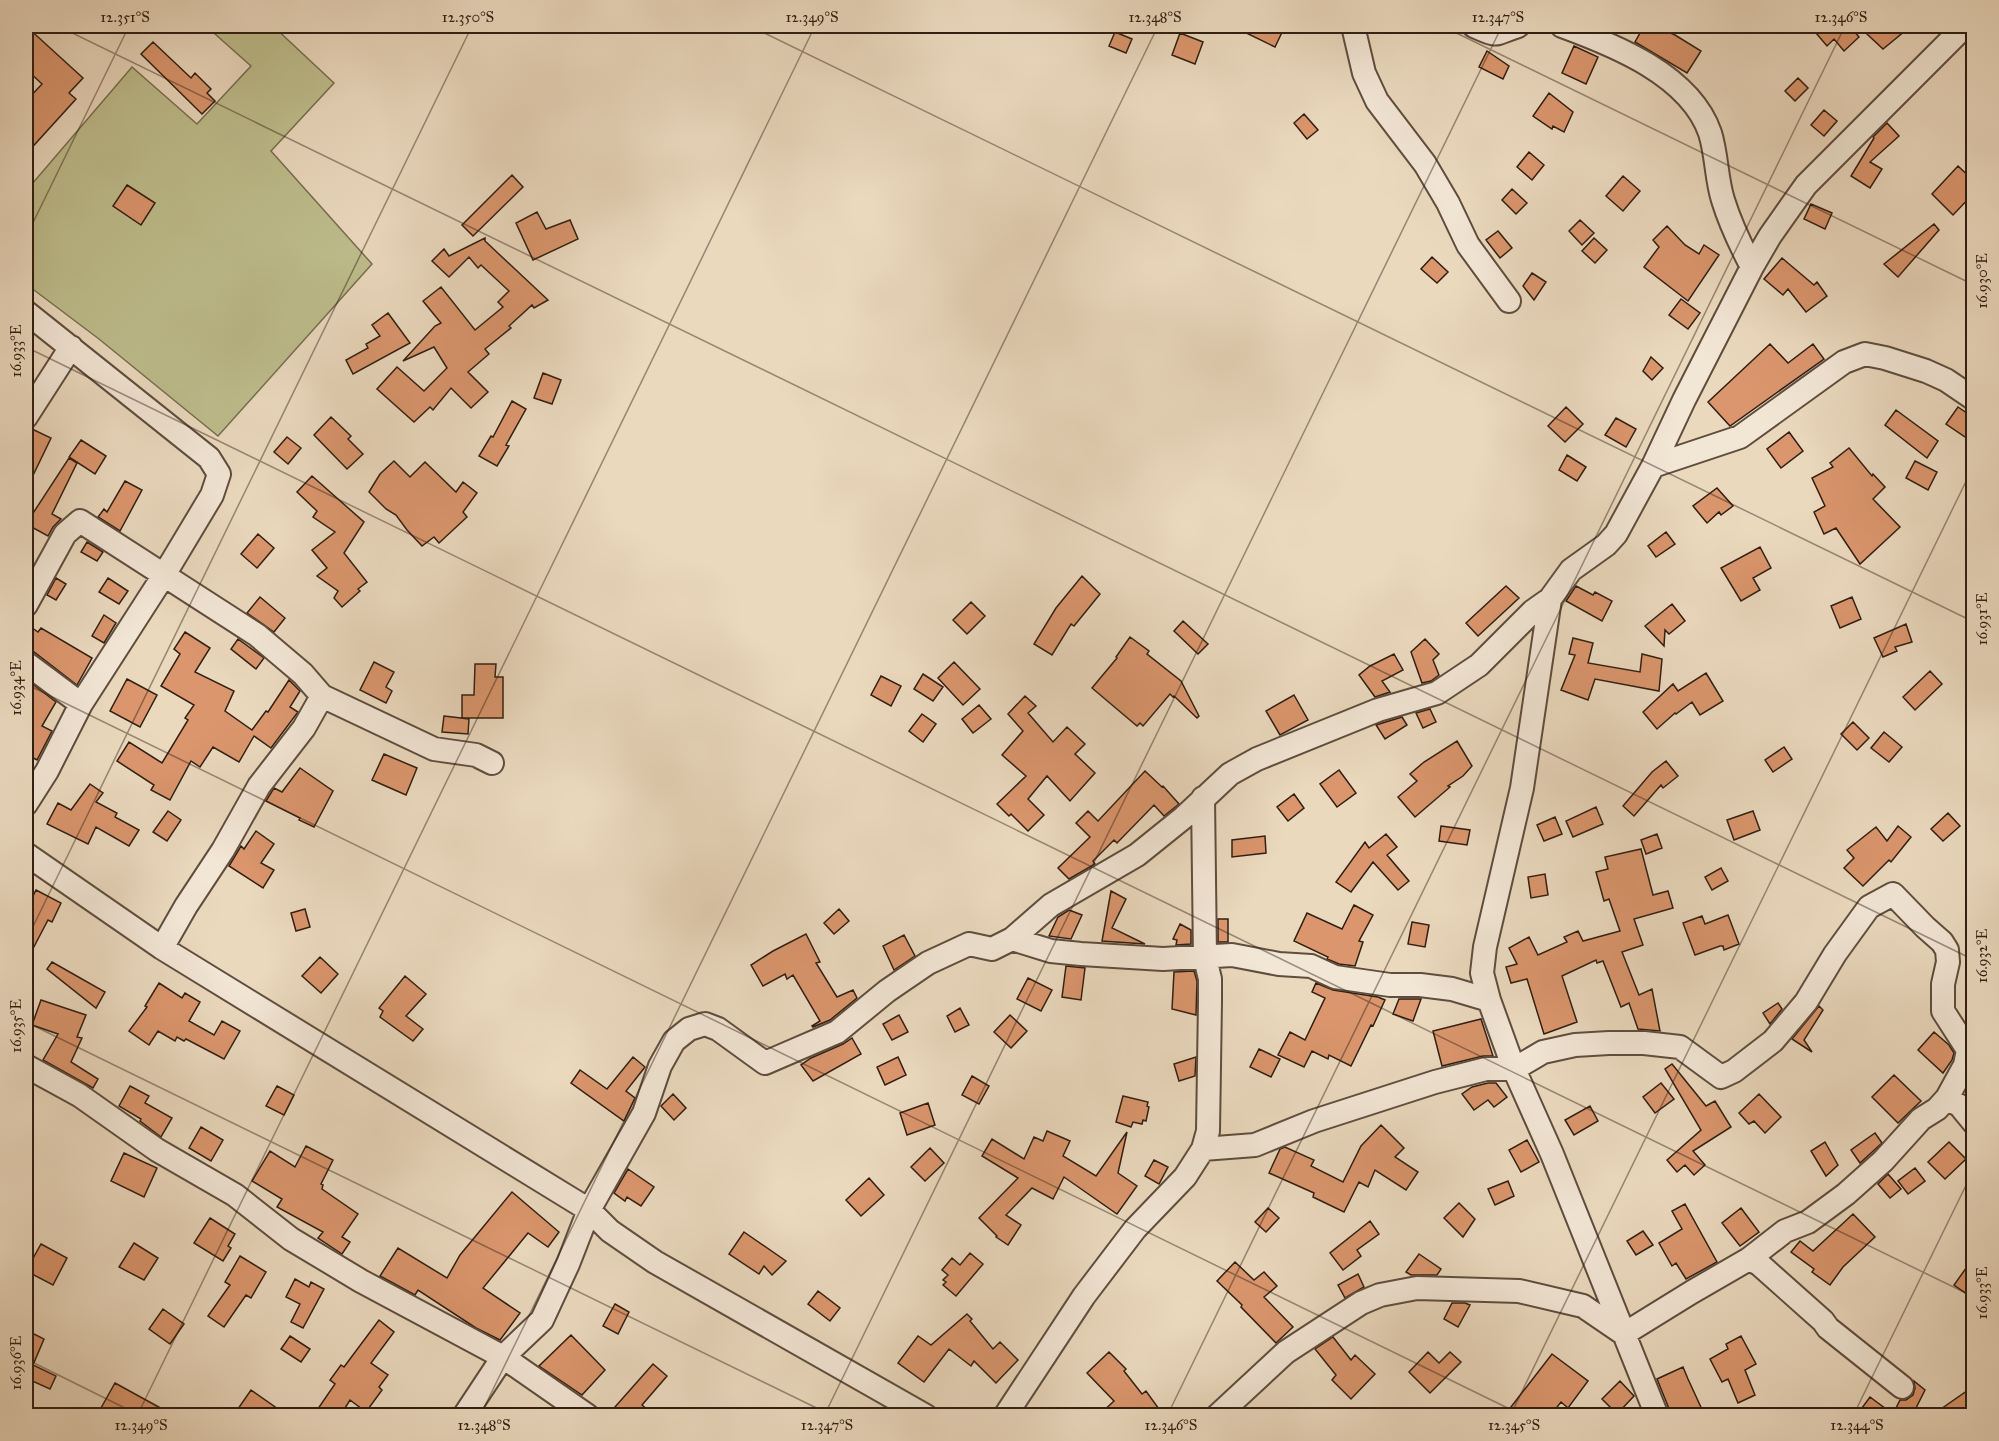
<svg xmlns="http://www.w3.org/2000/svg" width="1999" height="1441" font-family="'IM FELL Great Primer',serif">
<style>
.green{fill:#bebd8c;stroke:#776e50;stroke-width:1.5}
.building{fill:#db966d;stroke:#301e13;stroke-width:1.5}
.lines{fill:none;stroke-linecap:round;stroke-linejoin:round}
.street-casing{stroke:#5f4d3e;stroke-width:26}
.street{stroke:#f2e6d5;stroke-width:22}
.ticks{fill:none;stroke:#301e13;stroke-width:1.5;stroke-opacity:0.45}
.neatline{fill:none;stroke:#301e13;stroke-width:2}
.ticks-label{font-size:15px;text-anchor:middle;fill:#301e13}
</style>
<rect width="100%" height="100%" fill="#ebd9be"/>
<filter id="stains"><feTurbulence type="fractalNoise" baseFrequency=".00333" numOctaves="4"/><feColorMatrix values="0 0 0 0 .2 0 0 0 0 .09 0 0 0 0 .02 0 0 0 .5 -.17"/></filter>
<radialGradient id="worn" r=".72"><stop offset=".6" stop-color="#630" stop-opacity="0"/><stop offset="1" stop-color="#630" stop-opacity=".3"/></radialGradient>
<path class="green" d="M206,26h67l61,57 -63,68 101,113 -154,172 -119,-97 -73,-55v-93l106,-124 65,57 54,-58z"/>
<path class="building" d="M26,26l57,52 -14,15 7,6 -50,55v-53l16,-17 -16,-15z
M1232,26h53l-10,21z
M1644,26h11l20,9 26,16 -14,22 -52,-31z
M1823,26h27l9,11 -15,14 -10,-12 -7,7 -11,-13z
M1877,26h34l-28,23 -16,-15z
M1115,32l17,7 -6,14 -17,-7z
M1180,33l23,9 -8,22 -23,-9z
M153,42l38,36 4,-5 16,16 -4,4 8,8 -13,13 -61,-60z
M1574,46l24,11 -12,27 -24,-11z
M1487,51l22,15 -6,13 -24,-12z
M1798,78l10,10 -13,13 -10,-10z
M1549,93l24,19 -9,20 -11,-6 -1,3 -19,-13z
M1824,110l13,11 -13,15 -13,-11z
M1304,114l14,16 -11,9 -13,-16z
M1887,123l12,13 -29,26 12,7 -12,19 -19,-12 23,-38 -1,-1z
M1529,152l15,13 -12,15 -15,-13z
M1958,166l16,15v12l-21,22 -21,-21z
M512,175l11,12 -50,49 -11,-11z
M1623,176l17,15 -17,20 -17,-15z
M127,185l28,18 -14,22 -28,-19z
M1512,189l15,14 -11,11 -14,-14z
M1811,204l21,9 -7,16 -21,-10z
M537,212l9,17 24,-9 8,19 -45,21 -17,-37z
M1580,220l14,13 -12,12 -13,-14z
M1934,224l5,6 -41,47 -14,-13z
M1667,226l18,19 14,9 5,-9 15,10 -31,46 -44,-34 15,-20 -6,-7z
M1498,231l14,17 -12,10 -14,-18z
M485,238v3l63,59 -14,8 -2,-3 -23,21 2,2 -26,21 4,5 -21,18 20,20 -17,16 -20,-20 -18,22 -3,-3 -16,15 -37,-33 20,-22 27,24 23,-23 -13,-21 -31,14 32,-35 6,-3 -18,-22 18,-14 34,43 28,-23 -5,-5 11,-11 -28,-26 -3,3 -9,-11 -20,20 -17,-16 12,-12 5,7z
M1594,238l13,12 -12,13 -13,-12z
M1432,257l16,15 -11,11 -16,-14z
M1782,258l32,27 3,-3 10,14 -21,16 -18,-23 -5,6 -19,-16z
M1532,273l14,9 -12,18 -11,-14z
M1681,299l19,14 -12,16 -19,-14z
M388,313l22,30 -57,31 -7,-14 22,-12 -2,-4 14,-8 -8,-11z
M1770,344l18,19 25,-19 11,15 -94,67 -22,-24z
M1651,357l12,11 -11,12 -9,-9z
M543,373l18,7 -9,24 -18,-6z
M512,401l14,8 -20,36 3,1 -12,20 -18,-10 12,-20 2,1z
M1566,407l17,17 -18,18 -17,-16z
M1958,407l16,11v25l-28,-19z
M1896,410l42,31 -11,17 -42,-33z
M331,417l20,19 -3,3 15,15 -16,15 -33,-34z
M1616,418l20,11 -10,18 -21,-12z
M32,429l19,9 -25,52v-60z
M1789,432l14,19 -22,17 -14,-19z
M287,437l14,11 -13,16 -14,-12z
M81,440l25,16 -11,18 -26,-17z
M1849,448l23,28 1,-2 12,13 -12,12 27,28 -40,37 -24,-36 -12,6 -10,-22 11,-6 -13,-28 21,-11 -3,-4z
M1567,455l19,12 -9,14 -18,-11z
M69,458l8,5 -25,51 9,5 -8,8 -5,9 -22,-12z
M394,461l16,16 15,-15 31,30 7,-10 14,11 -14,19 4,5 -28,26 -5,-6 -12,9 -15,-16 -11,-15 -10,-6 -17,-17 11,-18z
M1915,461l22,11 -9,18 -22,-12z
M312,476l52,46 -20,31 23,29 -9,7 2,2 -18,16 -8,-9 4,-7 -21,-15 10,-8 -15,-18 23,-18 -22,-15 4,-6 -20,-19z
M125,481l17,9 -22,41 -22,-14 6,-8 3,3z
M1717,488l16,18 -12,9 -2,-3 -12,11 -14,-17z
M1666,532l9,12 -19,13 -8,-11z
M258,534l16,14 -17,20 -16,-14z
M87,542l16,10 -6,9 -16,-9z
M1760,547l11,21 -18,10 7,12 -19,11 -20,-33z
M1082,576l18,18 -26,32 -3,-2 -19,31 -18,-11 22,-36z
M56,578l10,6 -10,16 -9,-5z
M108,578l20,13 -9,13 -20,-12z
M1506,586l13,12 -41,38 -12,-13z
M1576,586l17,9 2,-3 17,9 -10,20 -36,-20z
M260,597l25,21 -11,14 -27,-19z
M1852,597l9,22 -21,9 -9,-22z
M971,602l14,14 -18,18 -14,-14z
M1672,604l13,17 -16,13 -4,-4 -1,16 -19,-20z
M104,615l12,8 -12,20 -12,-7z
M1183,621l25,23 -10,10 -24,-23z
M1906,624l6,18 -17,5 2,4 -14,6 -9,-19z
M31,627l7,5 3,-4 51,30 -15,27 -43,-33 -8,-2v-14z
M185,632l25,16 -15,24 39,19 -9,20 27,19 14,-19 2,1 21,-32 11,11 -10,16 8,5 -27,36 -17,-12 -15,26 -26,-15 -13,20 -9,-6 -21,39 -19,-10 3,-5 -37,-24 12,-19 33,21 26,-43 -3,-2 9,-13 -33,-19 19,-32 -6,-5z
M1130,637l19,14 -2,3 34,27 18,35 -2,2 -23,-22 -1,1 -3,-3 -27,32 -3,-3 -3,3 -45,-38 25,-30 -1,-1z
M1573,638l20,5 -5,20 52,9 2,-18 20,5 -3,32 -64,-12 -7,21 -27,-10 14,-35 -6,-1z
M238,639l26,19 -8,11 -25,-20z
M1425,639l14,15 -6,6 6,15 -8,6 -9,2 -11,-31z
M1394,654l9,16 -21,11 8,11 -15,5 -16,-22 11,-9z
M374,662l20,10 -8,15 6,4 -6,12 -26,-13z
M954,662l26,27 -17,16 -25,-27z
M475,664h21l-1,13h8v41h-41v-23h12z
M1930,671l12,13 -27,26 -12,-13z
M1706,673l17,28 -23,14 -8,-13 -16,12 -1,-1 -18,16 -14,-17 30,-28 5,7z
M923,674l20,13 -10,14 -19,-12z
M881,676l20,10 -10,20 -20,-11z
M26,679l30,23 -14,24 10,5 -15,29 -11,-6z
M127,679l30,16 -17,32 -30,-16z
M1294,695l14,25 -28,15 -14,-24z
M1025,696l11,10 -8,7 25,29 14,-15 18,17 -10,10 20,19 -25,28 -23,-25 -19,23 16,16 -16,16 -17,-17 -2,2 -12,-12 29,-28 -24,-21 21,-24 -15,-17z
M979,705l12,14 -18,14 -11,-14z
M1430,709l6,13 -13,6 -7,-15z
M922,714l14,10 -13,18 -14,-11z
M444,716l25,3 -1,15 -26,-2z
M1402,717l5,8 -22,14 -9,-14z
M1853,722l16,16 -12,12 -16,-16z
M1884,732l18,15 -13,15 -18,-14z
M1457,741l15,25 -9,10 -15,10 2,1 -35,30 -17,-20 19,-16 -7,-7 14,-12z
M1784,747l8,12 -19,13 -8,-12z
M384,754l33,14 -11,27 -34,-15z
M1666,761l12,15 -15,12 -2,-3 -27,31 -11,-10 29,-34z
M300,768l33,23 -19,36 -15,-7 1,-2 -34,-17 8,-13 8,4z
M1339,770l17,23 -19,14 -17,-23z
M1145,771l17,16 1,-1 16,18 -15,12 -10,-11 -37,38 -3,-3 -21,21 2,3 -26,15 -11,-11 32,-31 -14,-14 12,-12 10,10z
M90,784l13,9 -7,9 21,11 -2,4 24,13 -10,16 -33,-19 -8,17 -41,-20 11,-21 13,7z
M1294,794l10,14 -16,13 -11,-14z
M1596,807l7,17 -30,13 -7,-16z
M168,811l13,9 -14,21 -14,-9z
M1753,811l7,19 -26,10 -7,-20z
M1948,813l12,13 -17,15 -12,-12z
M1555,817l7,17 -18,7 -7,-16z
M1441,826l29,4 -3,15 -28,-4z
M1898,826l13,11 -20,25 -2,-2 -26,26 -19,-18 10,-10 -7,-8 29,-23 11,14z
M256,831l18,13 -13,19 13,7 -11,18 -34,-22 12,-20 3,3z
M1386,834l11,13 -10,8 22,26 -11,9 -25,-28 -22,30 -15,-10 29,-40 4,6z
M1657,834l5,14 -16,6 -5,-14z
M1265,836l1,17 -34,4v-17z
M1641,849l12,46 15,-4 5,17 -39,11 9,26 -21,7 17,43 13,-6 8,42 -22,-2 -9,-26 -8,4 -18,-46 -6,2 -1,-3 -34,16 15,46 -33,12 -17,-55 -16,4 -5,-16 11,-3 -8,-16 20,-11 9,18 29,-13 -3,-5 14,-6 5,10 37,-10 -11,-32 -5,2 -8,-29 12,-3 -3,-12z
M1721,868l7,13 -16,9 -7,-13z
M1545,874l3,21 -17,3 -3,-21z
M36,890l25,13 -9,19 -4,-2 -22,42v-52z
M1111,891l15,8 -14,29 33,16 -43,-3z
M1354,905l19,10 -14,26 4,1 -8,24 -16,-2 -12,-5 1,-2 -34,-16 13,-28 35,16z
M305,909l5,18 -14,4 -5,-18z
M839,909l10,12 -15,13 -10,-11z
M1069,910l13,5 -11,24 -22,-3 9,-19z
M1728,915l11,29 -15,6 -1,-4h-3l-25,9 -12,-32 19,-7 3,8z
M1218,919h10v23h-10z
M1412,922l17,3 -4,22 -17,-3z
M1180,924l11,6v14l-15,1 1,-5 -4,-1z
M806,934l14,28 -4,1 21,34 16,-7 4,8 -27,22 -17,7 -1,-1 8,-5 -27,-46 -6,4 -2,-5 -22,12 -12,-21 22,-14z
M904,935l11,21 -21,14 -11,-24z
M320,957l18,17 -17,19 -19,-17z
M52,962l53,30 -9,16 -49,-39z
M1066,966l19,2 -4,32 -19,-3z
M1194,971l3,10 -1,34 -24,-6 2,-37z
M405,976l21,18 -20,22 17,13 -10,12 -33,-24 3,-6 -4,-3z
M1028,978l24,12 -11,21 -24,-12z
M159,983l23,15 3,-5 15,9 -11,19 25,14 8,-14 18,10 -16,28 -38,-20 -2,2 -7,-4 -2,4 -17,-10 -9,14 -20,-14 18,-24 -2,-1z
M1316,983l17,7 45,7 7,3 -12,26 -2,-1 -20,41 -22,-11 -1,4 -16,-8 -8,16 -26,-12 12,-23 15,8 20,-42 -13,-6z
M1399,999h22l-8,22 -20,-7z
M41,1000l45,15 -9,22 5,1 -11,24 27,17 -5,9 -50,-28 15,-26 -26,-9z
M1778,1003l4,6 -12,15 -7,-11z
M1819,1006l4,4 -19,30 8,12 -20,-13z
M960,1008l9,17 -14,7 -8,-16z
M899,1015l9,17 -16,8 -9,-16z
M1010,1015l17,16 -16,17 -17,-16z
M1481,1019l12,37h-10l-41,10 -9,-35z
M1934,1032l15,13 5,8 -2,7 -9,13 -25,-23z
M852,1038l9,16 -48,27 -12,-16 10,-7 32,-14z
M1259,1049l21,10 -9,18 -21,-10z
M633,1057l12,10 -19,24 9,7 -11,23 -53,-38 9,-13 27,19z
M898,1057l8,18 -21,10 -8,-18z
M1196,1057l-1,19 -16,5 -5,-17z
M1672,1064l34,42 9,-5 16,26 -38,24 12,14 -11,10 -9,-10 -8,7 -10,-12 34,-30 -36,-61z
M1894,1075l27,26 -23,22 -26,-26z
M972,1076l17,10 -10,18 -17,-9z
M1488,1083h8l11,14 -13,10 -6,-7 -14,10 -12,-16 10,-7z
M1661,1083l13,16 -19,14 -12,-16z
M130,1086l19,10 -4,7 27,15 -11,19 -21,-16 1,-2 -22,-13z
M277,1086l17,9 -10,20 -18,-9z
M673,1094l13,14 -12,12 -13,-14z
M1759,1094l22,23 -16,16 -11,-12 -5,3 -10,-11z
M1123,1096l25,6 -1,4 2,1 -3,14 -3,-1 -1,4 -9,-2 -2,5 -15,-5z
M928,1103l7,22 -28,10 -7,-22z
M1590,1106l8,15 -24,14 -9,-15z
M1381,1125l23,23 -9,9 23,15 -12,18 -31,-20 -7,17 -9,-5 -15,30 -31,-15 1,-4 -45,-20 11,-24 5,-2 29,13 -3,6 32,16 18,-36z
M201,1127l22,13 -12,21 -22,-13z
M1047,1131l23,10 -7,15 33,20 31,-44 -9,41 19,13 -20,28 -53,-37 -11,22 -21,-11 -26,27 15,10 -13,20 -12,-8 1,-1 -18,-18 39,-40 -36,-22 10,-17 32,20 10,-22 9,4z
M1875,1133l7,10 -22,20 -9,-13z
M1527,1140l12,22 -18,10 -12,-22z
M1825,1142l13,23 -12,11 -15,-25z
M1949,1142l17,17 -21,20 -17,-17z
M306,1146l27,14 -12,24 2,1 -1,4 36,25 -16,23 8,5 -8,12 -24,-16 5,-6 -46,-25 5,-8 -30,-18 18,-30 25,16z
M930,1148l14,15 -19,18 -14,-14z
M124,1153l33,15 -13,29 -33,-16z
M1154,1160l14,7 -9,17 -14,-8z
M1915,1168l10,13 -17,13 -10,-13z
M628,1169l26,18 -13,19 -14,-9 -2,4 -11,-8z
M1888,1174l13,15 -11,9 -12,-14z
M869,1178l15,17 -23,21 -15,-16z
M1508,1181l6,15 -19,9 -7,-16z
M512,1192l47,40 -11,15 -20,-14 -45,55 37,25 -20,27 -24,-12 -58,-38 -3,5 -35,-19 18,-28 49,30 13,-23z
M1459,1203l16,16 -12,18 -19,-19z
M1685,1204l32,58 -31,17 -10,-16 -4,3 -13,-23 23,-14 -10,-18z
M1268,1208l11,10 -13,14 -11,-10z
M1741,1208l18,24 -19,14 -18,-23z
M1853,1214l22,23 -32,30 -13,18 -18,-13 2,-3 -23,-17 9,-11 13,10z
M210,1218l25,16 -7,12 3,2 -8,13 -29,-18z
M1370,1221l9,13 -22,16 4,6 -18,14 -13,-17z
M1643,1231l10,14 -17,10 -9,-14z
M744,1232l42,29 -14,14 -8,-9 -5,8 -30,-20z
M134,1243l24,15 -14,22 -25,-13z
M41,1244l26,14 -14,27 -27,-14z
M970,1253l13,11 -27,32 -13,-11 3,-3 -3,-2 5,-5 -6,-5 10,-12 8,7z
M1419,1254l22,15 -4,6h-26l-5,-3z
M240,1256l26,16 -15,26 -5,-3 -22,32 -16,-11 22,-31 -5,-3z
M1974,1257v42l-20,-14z
M1235,1262l19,18 10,-8 13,14 -13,11 29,30 -17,16 -35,-36 1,-2 -25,-24z
M1358,1274l6,13 -19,11 -7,-13z
M295,1279l14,8 2,-5 13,7 -21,39 -12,-6 9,-18 -14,-7z
M818,1291l22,17 -10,13 -22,-17z
M1452,1303h13l5,2 -12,22 -14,-8z
M615,1304l14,8 -11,22 -15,-8z
M163,1309l21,15 -14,20 -21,-15z
M967,1314l5,5 -2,2 23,28 7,-7 18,18 -22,23 -22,-22 -3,5 -22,-17 -25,33 -26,-19 20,-27 13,9z
M379,1320l15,12 -23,31 17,12 -9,12 3,3 -16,22 -16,-12 -10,16h-27l22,-32 -5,-4 11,-15 3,2z
M30,1332l14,7 -11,26 23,11 -6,13 -22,-10 -2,4v-42z
M571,1335l34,35 -23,25 -43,-29z
M290,1336l20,13 -9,13 -20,-13z
M1741,1336l15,28 -11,6 10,25 -17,8 -10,-24 -6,3 -12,-23 18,-10 -2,-5z
M1333,1337l18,23 4,-5 20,19 -24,25 -19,-19 4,-5 -21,-26z
M1109,1352l17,17 -2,2 18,23 4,-3 18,25h-66l16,-15 -27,-28z
M1428,1352l11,11 11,-11 11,10 -31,31 -21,-21z
M1552,1354l36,27 -20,27 -7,-6 -11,14h-46z
M653,1364l14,12 -25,29 13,11h-48z
M1683,1367l5,12 17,37h-33l-15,-37z
M1620,1381l14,15 -17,18 -15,-15z
M1914,1381l11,9 -13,26h-56l14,-19 23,17 7,-14h6l7,-5 2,-7z
M115,1383l60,33h-60l-14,-8z
M1974,1386v30h-43z
M251,1390l37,26h-55z"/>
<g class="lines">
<defs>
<path id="street" d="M1353,26l11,47 13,28 48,63 23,39 20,42 41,56
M1474,26c26,12 19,8 44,0
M1562,26c52,19 128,49 148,107 7,22 6,45 13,67 7,23 18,46 29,67
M26,312l183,146 10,16 -7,21 -48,80 -83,129 -34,67 -21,33
M26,417l45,-70
M1653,466l87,-29 104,-75 21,-8 20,4 41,13 20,9 28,19
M26,605l39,-71 15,-13 177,114 46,39 19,22 112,53 42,6 16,8
M26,663l55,41
M1203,798l2,160 5,21v22l-2,130 -5,18
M26,854l136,94 427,262 21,21 45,31 271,154
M1012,939l39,12 30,3 82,5 69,-4 47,9 32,2 24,11 55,8h30l32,4 37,11
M162,948l24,-42 37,-56 36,-64 45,-58 18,-32
M26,1066l53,29 78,55 78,45 56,44 70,42 142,76 85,59
M1749,1259l10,5 64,57 5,7 74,59
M464,1416l39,-59 39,-37 26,-56 21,-54 55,-97 16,-47 14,-25 15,-12 16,-5 13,5 47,34 72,-31 50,-41 41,-28 41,-19 23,5 20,-10 39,-34 86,-50 46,-37 47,-44 27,-15 121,-49 59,-17 42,-28 54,-54 17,-12
M1005,1416l79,-120 51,-67 50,-52 18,-28 52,-4 59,-24 121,-39 51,-13h28l29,-17 32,-7 34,-2h35l36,4 41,30 13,-6 39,-30 33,-39 29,-48 34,-47 24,-13 32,33 17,15 5,8 1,12 -5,22v27l25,39 -3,15 -18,33
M1217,1416l69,-64 75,-49 19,-8 37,-7 102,3 64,15 41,28 68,-42 57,-33 36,-28 23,-9 38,-28 37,-33 38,-42 16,-10 10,-11 13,8 14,17
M1657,1416l-105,-262 -38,-85 -25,-69 -7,-27 3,-26 37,-159 28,-189 21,-29 35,-25 10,-11 37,-68 31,-66 68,-133 18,-31 36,-51 159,-159"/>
</defs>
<use href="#street" class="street-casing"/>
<use href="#street" class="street"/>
</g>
<path class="ticks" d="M58,26l1916,934M750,26l1224,596M1442,26l532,259M26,237l103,-211M26,347l1948,950M26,684l1498,732M26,941l446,-915M26,1022l807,394M26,1359l115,57M137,1416l678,-1390M480,1416l678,-1390M824,1416l678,-1390M1167,1416l678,-1390M1510,1416l464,-951M1853,1416l121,-247"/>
<rect width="1999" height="1441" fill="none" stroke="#ebd9be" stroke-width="66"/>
<rect x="33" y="33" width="1933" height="1375" class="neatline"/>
<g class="ticks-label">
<text x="125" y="22">12.351°S</text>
<text x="468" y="22">12.350°S</text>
<text x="812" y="22">12.349°S</text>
<text x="1155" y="22">12.348°S</text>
<text x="1498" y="22">12.347°S</text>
<text x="1841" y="22">12.346°S</text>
<text transform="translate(1982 281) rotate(-90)" y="5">16.930°E</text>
<text transform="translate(16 351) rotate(-90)" y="5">16.933°E</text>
<text transform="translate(1982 619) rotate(-90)" y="5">16.931°E</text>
<text transform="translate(16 688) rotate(-90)" y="5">16.934°E</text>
<text transform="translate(1982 956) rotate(-90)" y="5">16.932°E</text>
<text transform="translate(16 1026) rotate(-90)" y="5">16.935°E</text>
<text transform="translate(1982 1293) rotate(-90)" y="5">16.933°E</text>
<text transform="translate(16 1363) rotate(-90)" y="5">16.936°E</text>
<text x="141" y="1430">12.349°S</text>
<text x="484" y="1430">12.348°S</text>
<text x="827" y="1430">12.347°S</text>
<text x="1171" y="1430">12.346°S</text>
<text x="1514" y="1430">12.345°S</text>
<text x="1857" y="1430">12.344°S</text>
</g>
<rect width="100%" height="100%" filter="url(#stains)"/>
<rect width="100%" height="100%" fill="url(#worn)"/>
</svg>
